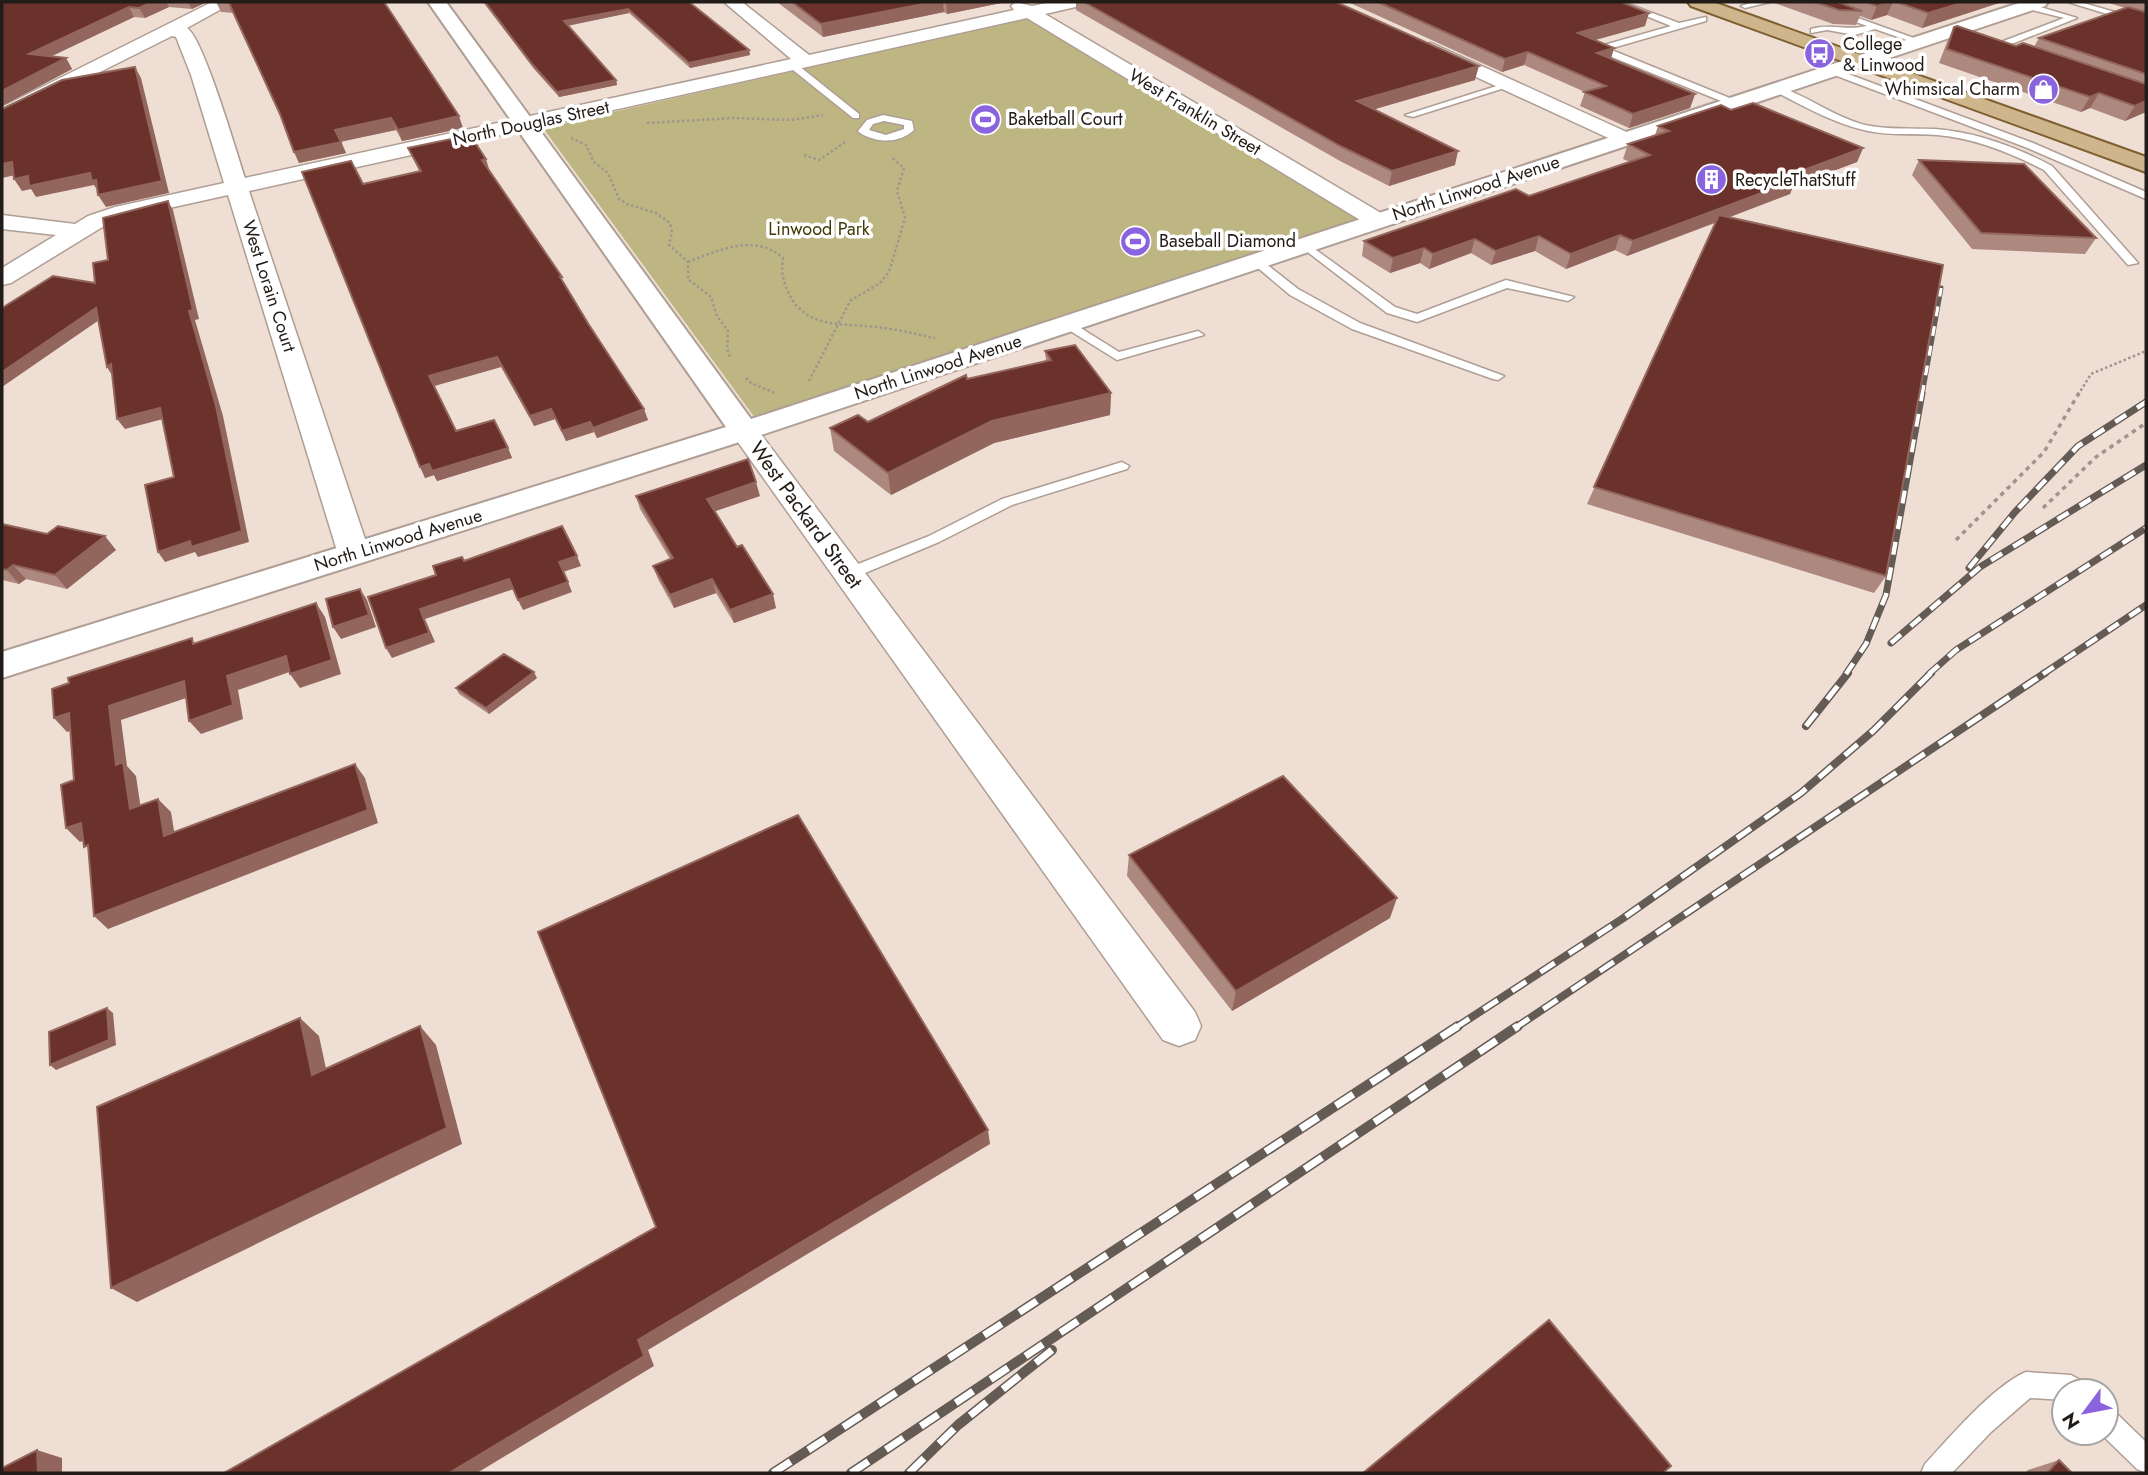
<svg xmlns="http://www.w3.org/2000/svg" width="2148" height="1475" font-family="Jost,sans-serif">
<style>
.green{fill:#bdb683}
.lines{fill:none;stroke-linecap:round;stroke-linejoin:round}
.lane-casing{stroke:#ae9e94;stroke-width:3}
.street-casing{stroke:#ae9e94;stroke-width:3}
.secondary-casing{stroke:#ae9e94;stroke-width:4}
.primary-casing{stroke:#7d5f30;stroke-width:4}
.path-far1{stroke:#a1948d;stroke-width:2.5;stroke-dasharray:2.5 2.5;stroke-linecap:butt}
.path{stroke:#a1948d;stroke-width:3.5;stroke-dasharray:4.5 4.5;stroke-linecap:butt}
.lane{fill:#fff;fill-rule:evenodd}
.street{fill:#fff;fill-rule:evenodd}
.secondary{fill:#fff;fill-rule:evenodd}
.primary{fill:#ceb58b;fill-rule:evenodd}
.rail-far3-casing{stroke:#645b55;stroke-width:5}
.rail-far2-casing{stroke:#645b55;stroke-width:7}
.rail-far1-casing{stroke:#645b55;stroke-width:8}
.rail-casing{stroke:#645b55;stroke-width:10}
.rail-far3{stroke:#fff;stroke-width:3.5;stroke-dasharray:10;stroke-linecap:butt}
.rail-far2{stroke:#fff;stroke-width:4.5;stroke-dasharray:13;stroke-linecap:butt}
.rail-far1{stroke:#fff;stroke-width:5;stroke-dasharray:17;stroke-linecap:butt}
.rail{stroke:#fff;stroke-width:7;stroke-dasharray:21;stroke-linecap:butt}
.wall{fill:#ac887f}
.shaded-wall{fill:#92665d}
.building{fill:#6a322a;stroke:#92665d;stroke-width:2}
.labels{text-anchor:middle;dominant-baseline:central;stroke-width:7;stroke-linejoin:round;paint-order:stroke}
.far-poi-label{font-size:18px;fill:#221c18;stroke:#fff;text-anchor:start}
.far-street-label{font-size:18px;fill:#221c18;stroke:#fff}
.far-park-label{font-size:18px;fill:#413a06;stroke:#fff}
.street-label{font-size:21px;fill:#221c18;stroke:#fff}
</style>
<rect width="100%" height="100%" fill="#efded4"/>
<path class="green" d="M1027,18l333,202 -605,198 -212,-290z"/>
<g class="lines">
<defs>
<path id="lane" d="M1612,2h11l56,21 27,-6v4l-97,28 128,52v4h-6l-134,-54v-4l74,-21z
M1754,2h16l-25,6 -4,-2z
M1802,2h11l112,40 -7,2 -43,-15 -20,6 -28,-5 -16,3v-4c19,-6 36,2 56,-3z
M2068,2h12l66,19v5z
M2024,4h6l47,14 -78,31h-6v-4l71,-27 -40,-10z
M788,62h6l65,52v4h-6l-65,-52z
M1832,68l201,75 113,49v7l-121,-52 -196,-74 -2,-2z
M1506,83l8,2 -101,32 -8,-2z
M1777,86c31,10 57,31 88,39 23,5 47,3 70,4 41,3 81,18 117,37l86,97 -10,2 -84,-95c-33,-17 -69,-32 -107,-35 -23,-2 -46,1 -69,-4 -34,-7 -64,-25 -94,-40v-4z
M883,115l29,6 2,9c-15,14 -37,13 -54,3l-2,-2 9,-11zM884,121l20,4v4l-18,6 -17,-5 4,-6z
M1305,242l90,65 22,7 89,-34 68,17 -6,4 -61,-13 -90,34 -30,-9 -86,-66 -2,-2z
M1252,259h8l38,30 62,34 144,53 -6,4 -5,-1 -141,-50 -62,-34 -38,-32z
M1068,320l51,32 79,-21 6,4 -87,25 -53,-33 -2,-3z
M1122,462l7,4 -2,3 -115,36 -73,37 -86,36 -5,1 -8,-5 3,-4 86,-34 73,-37z
M2026,1372l45,3 13,7 4,9h-24v9l-34,-2 -39,34 -39,41h-31l4,-9c25,-27 68,-78 101,-92z
M2106,1408l9,4 31,30v31l-9,-4 -37,-36h6z"/>
<path id="street" d="M212,2h22l-47,26c16,9 50,126 58,150l546,-119 -67,-57h18l67,53 205,-45 -3,-4 5,-4 16,4 19,-4h31l-2,4 -35,8 341,202 4,5 -4,5h-16l-343,-208 -778,173 121,363 -5,7 -11,3 -11,-3 -5,-7 -110,-359 -99,22 -25,9 -93,57 -9,2v-17l54,-33 -54,-6v-14l73,9 13,-8 27,-9 109,-24 -33,-108 -15,-38 -4,-1 -170,85v-14z
M1431,43l200,91 3,4 -3,4h-14l-193,-89 -2,-4 2,-4z
M744,422l10,3 441,587 6,14 -6,14 -16,6 -16,-6 -433,-609 4,-6z"/>
<path id="secondary" d="M428,2h18l305,417 1271,-417h26l-3,4 -1290,431 -753,241v-26l724,-225z"/>
<path id="primary" d="M1688,2h25l433,155v15l-455,-166z"/>
</defs>
<use href="#lane" class="lane-casing"/>
<use href="#street" class="street-casing"/>
<use href="#secondary" class="secondary-casing"/>
<use href="#primary" class="primary-casing"/>
<path class="path-far1" d="M647,123l87,-5 57,2 32,-5
M571,138l15,7 8,17 14,11 11,26 8,5 29,9 14,10 2,9 -3,13 19,17v17l23,18 6,19 11,15 -1,18 3,8
M804,155l15,5 28,-19
M688,262c31,-12 67,-29 95,-4 -2,15 0,23 6,36 17,35 54,29 87,33 20,2 39,7 59,11
M746,378l5,5 24,10
M809,381l41,-80 30,-18 9,-11 16,-54 -8,-27 7,-23 -13,-11
M2078,395l13,-21 55,-23"/>
<path class="path" d="M2043,508l53,-51 50,-34
M1956,540l88,-88 35,-59"/>
<use href="#lane" class="lane"/>
<use href="#street" class="street"/>
<use href="#secondary" class="secondary"/>
<use href="#primary" class="primary"/>
<defs>
<path id="rail-far3" d="M1922,395l19,-107"/>
<path id="rail-far2" d="M1969,568l46,-56 63,-66 68,-44
M1891,643l89,-76 166,-102
M1846,674l20,-30 20,-49 36,-202
M1929,674l27,-24 190,-122
M2043,674l103,-69"/>
<path id="rail-far1" d="M1806,726l42,-53
M1455,1028l167,-109 179,-126 72,-62 58,-58
M1515,1028l530,-355"/>
<path id="rail" d="M773,1473l685,-447
M851,1473l667,-447
M909,1473l49,-48 94,-75"/>
</defs>
<use href="#rail-far3" class="rail-far3-casing"/>
<use href="#rail-far2" class="rail-far2-casing"/>
<use href="#rail-far1" class="rail-far1-casing"/>
<use href="#rail" class="rail-casing"/>
<use href="#rail-far3" class="rail-far3"/>
<use href="#rail-far2" class="rail-far2"/>
<use href="#rail-far1" class="rail-far1"/>
<use href="#rail" class="rail"/>
</g>
<path class="wall" d="M2,2h205l-15,7 -23,-2 -24,11 -11,-1 -82,39 14,2 6,11 -70,37z
M216,2h168l79,126 -61,13 -6,-11 -55,11 5,12 -47,10 -19,-49 -46,-101 -13,-1z
M483,2h206l60,48 1,5 -60,13 -61,-55 -61,13 48,54 1,5 -58,12 -25,-28z
M777,2h229l-59,12 -3,-2 -121,25z
M1076,2h260l139,78 -101,29 81,56 -66,21 -49,-25 -264,-151z
M1348,2h273l24,24 -50,14 19,8 -3,11 84,35 -5,14 -61,20 -49,-22 5,-14 -61,-27 -22,7z
M1772,2h230l-80,26 -35,-13 -16,5 -11,-4 -4,9 -23,-1z
M2106,2h40v110l-21,9 -35,-13 -9,4 -142,-49 8,-21 7,-15 62,19 18,1 5,-9 86,-30z
M1731,110l132,38 -6,14 -64,24 -3,8 -60,23 156,359 -12,17 -287,-89 128,-281 -88,33 -12,-6 -49,19 -31,-18 -44,14 -20,-12 -42,16 -9,-6 -30,10 -28,-17 2,-15 165,-45 101,-34 -7,-3 5,-15 27,-9 3,-9z
M408,148l81,21h-1l77,116 83,135 -51,18 -3,-6 -28,9 -11,-22 -21,7 -33,-59 -67,19 22,45 52,17 4,10 -75,23 -3,-6 -9,3 -62,-294 56,-13z
M1919,160l177,78 -11,16 -113,-5 -60,-74z
M1045,351l66,42 -1,22 -116,28 -103,52 -57,-44 -4,-23 38,-6 99,-43 79,-18z
M636,496h124l-46,15 62,97 -42,15 -18,-30 -42,15 -16,-29 -5,-13 17,-7 -30,-50z
M2,524l114,26 -49,39 -41,-10 -7,5 -17,-4z
M537,678l-48,36 -30,-20 -3,-6z
M1129,855l261,63 -158,93 -105,-135z
M2059,1460l13,13h-47l3,-3z"/>
<path class="shaded-wall" d="M152,2h14l3,5 -24,11 -6,-10z
M188,2h19l-15,7z
M933,2h10l1,10 -121,25 -2,-13z
M946,2h60l-59,12z
M1890,2h3l-6,13 -16,5 6,-14z
M1965,2h37l-80,26 6,-15z
M129,7l5,10 -99,47 -6,-10z
M628,9l1,4 -64,13 -1,-5z
M1649,13l-4,13 -71,20 4,-13z
M1614,48l-4,13 -13,-8z
M749,50l1,5 -60,13 -1,-5z
M1528,52l-4,13 -22,7 3,-13z
M66,58l6,11 -70,37v-15z
M1479,66l-4,14 -120,35 2,-14z
M135,67l6,11 28,115 -63,14 -8,-12z
M616,80l1,5 -58,12 -2,-5z
M2099,93l-9,15 -9,4 9,-15z
M1695,94l-5,14 -61,20 4,-14z
M2146,101v11l-21,9 10,-15z
M459,116l4,12 -61,13 -4,-11z
M391,118l5,12 -56,12 -5,-12z
M341,142l5,11 -47,10 -5,-11z
M1863,148l-6,14 -64,24 -3,8 -163,62 6,-15 155,-65z
M1458,151l-3,14 -66,21 3,-15z
M486,159l3,10h-3l-4,-9z
M12,162l8,12 -18,4v-14z
M90,173l6,7 3,13 -5,-8 -58,12 -5,-8 -9,2 -8,-12 14,-3z
M168,201l5,9 26,109 -4,1 28,96 26,126 -51,15 -3,-5 -30,10 -7,-10 58,-146 -27,-95z
M1620,235l-5,15 -49,19 5,-15z
M1539,236l-4,15 -44,14 5,-14z
M1475,239l-4,14 -42,16 4,-15z
M1424,248l-4,15 -30,10 3,-15z
M96,308l6,10 -100,69v-15z
M497,357l4,10 -67,19 -5,-10z
M111,364l2,13 -6,-10z
M1111,393l-1,22 -116,28 -103,52 -3,-22 104,-52z
M160,408l7,10 -42,11 -8,-10z
M551,409l4,10 -21,7 -4,-10z
M644,409l4,11 -51,18 -4,-10z
M590,422l4,10 -28,9 -4,-10z
M508,448l4,10 -75,23 -3,-6 -9,3 -5,-11z
M756,482l4,14 -50,17 -3,-14z
M105,536l11,14 -49,39 -12,-14z
M577,556l4,10 -18,6 -4,-10z
M13,565l13,14 -7,5 -12,-14z
M509,579l5,10 -89,30 10,23 -43,16 -6,-10 34,-39z
M712,579l4,14 -42,15 -4,-13z
M568,582l4,10 -49,18 -5,-10z
M360,589l7,11 9,27 -35,12 -8,-12z
M773,594l3,14 -42,15 -4,-13z
M316,603l9,14 16,57 -41,14 -10,-14z
M286,656l9,14 -57,20 5,29 -42,15 -12,-13 38,-45z
M534,672l3,6 -48,36 -3,-6z
M184,681l11,14 -74,25 6,46 9,10 7,47 -13,-14 -14,-44 -7,-59z
M69,713l13,13 -15,6 -13,-14z
M355,764l10,14 13,45 -270,106 -14,-13z
M158,799l13,13 6,37 -13,-13z
M81,823l14,13 -15,6 -14,-14z
M1397,898l-7,20 -158,93 4,-20z
M107,1008l6,5 3,32 -60,25 -6,-5z
M300,1018l19,18 12,56 -19,-17z
M420,1026l16,19 26,99 -325,158 -26,-14z
M988,1130l2,14 -342,206 6,16 -177,107h-28l189,-133z
M37,1450l25,8v15h-24z"/>
<path class="building" d="M2,2h150l-13,6 -10,-1 -100,47 37,4 -64,33z
M216,2h168l75,114 -61,14 -7,-12 -56,12 6,12 -47,10 -14,-38 -51,-111z
M485,2h204l60,48 -60,13 -61,-54 -64,12 52,59 -59,12 -25,-28z
M792,2h141l-112,22z
M1084,2h252l143,64 -122,35 101,50 -66,20 -50,-24z
M1378,2h243l28,11 -71,20 36,15 -17,5 98,41 -62,20 -49,-22 22,-6 -78,-34 -23,7z
M1815,2h23l24,9 -23,-1z
M1866,2h24l-13,4z
M1896,2h69l-37,11z
M2128,7l18,5v62l-107,-36z
M1957,26l59,20 7,-3 123,41v17l-11,5 -36,-13 -9,4 -143,-48 7,-22z
M135,67l27,114 -64,14 -2,-15 -4,1 -2,-8 -61,13 -1,-10 -14,3 -2,-17 -10,2v-55l60,-29z
M1753,103l110,45 -75,28 8,4 -163,61 -13,-6 -49,19 -32,-18 -43,15 -21,-12 -42,15 -9,-6 -31,10 -29,-17 152,-52 13,7 121,-41 -22,-11 41,-13 -11,-5 63,-21 10,5z
M470,135l16,24 -4,1 80,117h-2l29,48 55,84 -51,19 -3,-6 -28,9 -11,-22 -21,7 -33,-59 -68,19 27,55 38,-11 14,28 -76,23 -3,-7 -9,3 -118,-295 49,-11 12,23 58,-13 -13,-23z
M1919,160l105,4 72,74 -115,-5z
M168,201l25,109 -4,1 27,95 26,125 -51,16 -1,-6 -32,11 -13,-67 29,-8 -14,-69 -43,11 -6,-55 -4,3 -11,-59 -94,64v-64l51,-32 42,7 -2,-20 15,-3 -5,-42z
M1719,215l224,50 -57,311 -292,-89z
M1075,345l36,48 -119,28 -104,52 -58,-45 28,-13 10,7 98,-47 1,4 84,-19 -6,-9z
M748,459l8,23 -49,17 30,48 5,-2 31,49 -43,16 -18,-31 -42,16 -17,-29 20,-8 -37,-62z
M2,524l45,10 11,-8 47,10 -50,39 -42,-10 -6,5 -5,-1z
M562,526l15,30 -18,6 9,20 -50,18 -9,-21 -89,30 9,24 -43,15 -18,-51 68,-22 -3,-9 29,-9 2,4z
M360,589l9,26 -36,12 -7,-28z
M316,603l16,57 -42,14 -4,-18 -59,20 6,29 -44,16 -5,-40 -75,25 7,59 7,-3 7,47 28,-10 6,37 191,-72 13,46 -274,106 -6,-71 -4,2 -3,-24 -15,5 -5,-43 13,-5 -5,-67 -15,5 -2,-29 17,-6 -1,-5 124,-40 1,6z
M504,654l30,18 -48,36 -30,-20z
M1283,776l114,122 -161,93 -107,-136z
M798,815l190,315 -350,210 6,16 -195,117h-225l432,-246 -118,-295z
M107,1008l2,32 -59,25 -1,-33z
M300,1018l12,57 108,-49 27,102 -336,160 -14,-181z
M1549,1320l122,146 -8,7h-300z
M37,1450l1,23h-36v-5z
M2059,1460l13,13h-25z"/>
<defs>
<symbol id="bus-disc" viewBox="-11 -11 22 22"><circle r="9.5" fill="#8a63de" stroke="#fff"/><path d="M-5-6H5V4H4V6H2V4H-2V6H-4V4H-5ZM-3.5-4V0h7V-4ZM-3.5 1.2v1.5H-2V1.2ZM2 1.2v1.5H3.5V1.2Z" fill="#fff"/></symbol>
<symbol id="shop-disc" viewBox="-11 -11 22 22"><circle r="9.5" fill="#8a63de" stroke="#fff"/><path d="M-5-2.5h2.3a2.7 3.5 0 0 1 5.4 0H5L5.5 6h-11ZM-1.5-2.5h3a1.5 2.3 0 0 0-3 0Z" fill="#fff"/></symbol>
<symbol id="stadium-disc" viewBox="-11 -11 22 22"><circle r="9.5" fill="#8a63de" stroke="#fff"/><path d="M0-5a6.5 5 0 1 0 0 10a6.5 5 0 1 0 0-10ZM-3.5-1.8h7v3.6h-7Z" fill="#fff"/></symbol>
<symbol id="building-disc" viewBox="-11 -11 22 22"><circle r="9.5" fill="#8a63de" stroke="#fff"/><path d="M-4-6H4V6H1V3H-1V6H-4ZM-2.5-4.3h1.7v1.8h-1.7ZM.8-4.3h1.7v1.8H.8ZM-2.5-1h1.7V.8h-1.7ZM.8-1h1.7V.8H.8Z" fill="#fff"/></symbol>
</defs>
<g fill-rule="evenodd">
<use href="#bus-disc" x="1802" y="36" width="35" height="35"/>
<use href="#shop-disc" x="2026" y="72" width="35" height="35"/>
<use href="#stadium-disc" x="968" y="102" width="35" height="35"/>
<use href="#building-disc" x="1694" y="162" width="35" height="35"/>
<use href="#stadium-disc" x="1118" y="224" width="35" height="35"/>
</g>
<g class="labels">
<g class="far-poi-label">
<text x="1843" y="44">College<tspan x="1843" dy="21">&amp; Linwood</tspan></text>
<text x="2020" y="89" text-anchor="end">Whimsical Charm</text>
<text x="1008" y="119">Baketball Court</text>
<text x="1735" y="180">RecycleThatStuff</text>
<text x="1159" y="241">Baseball Diamond</text>
</g>
<g class="far-street-label">
<text transform="translate(1195 112) rotate(31)">West Franklin Street</text>
<text transform="translate(531 123) rotate(-12)">North Douglas Street</text>
<text transform="translate(1476 188) rotate(-18)">North Linwood Avenue</text>
<text transform="translate(269 286) rotate(72)">West Lorain Court</text>
<text transform="translate(938 367) rotate(-18)">North Linwood Avenue</text>
<text transform="translate(398 540) rotate(-17)">North Linwood Avenue</text>
</g>
<g class="far-park-label">
<text x="819" y="229">Linwood Park</text>
</g>
<g class="street-label">
<text transform="translate(806 515) rotate(54)">West Packard Street</text>
</g>
</g>
<rect width="2148" height="1475" fill="none" stroke="#221c18" stroke-width="7"/>
<g transform="translate(2085 1412) rotate(238)"><circle r="33" fill="#ffffff" stroke="#a7a4a3" stroke-width="2"/>
<path d="M0-5L12 26L0 18L-12 26Z" fill="#8a63de"/>
<text y="-10" font-size="19" font-weight="bold" text-anchor="middle" fill="#221c18">N</text>
</g>
</svg>
